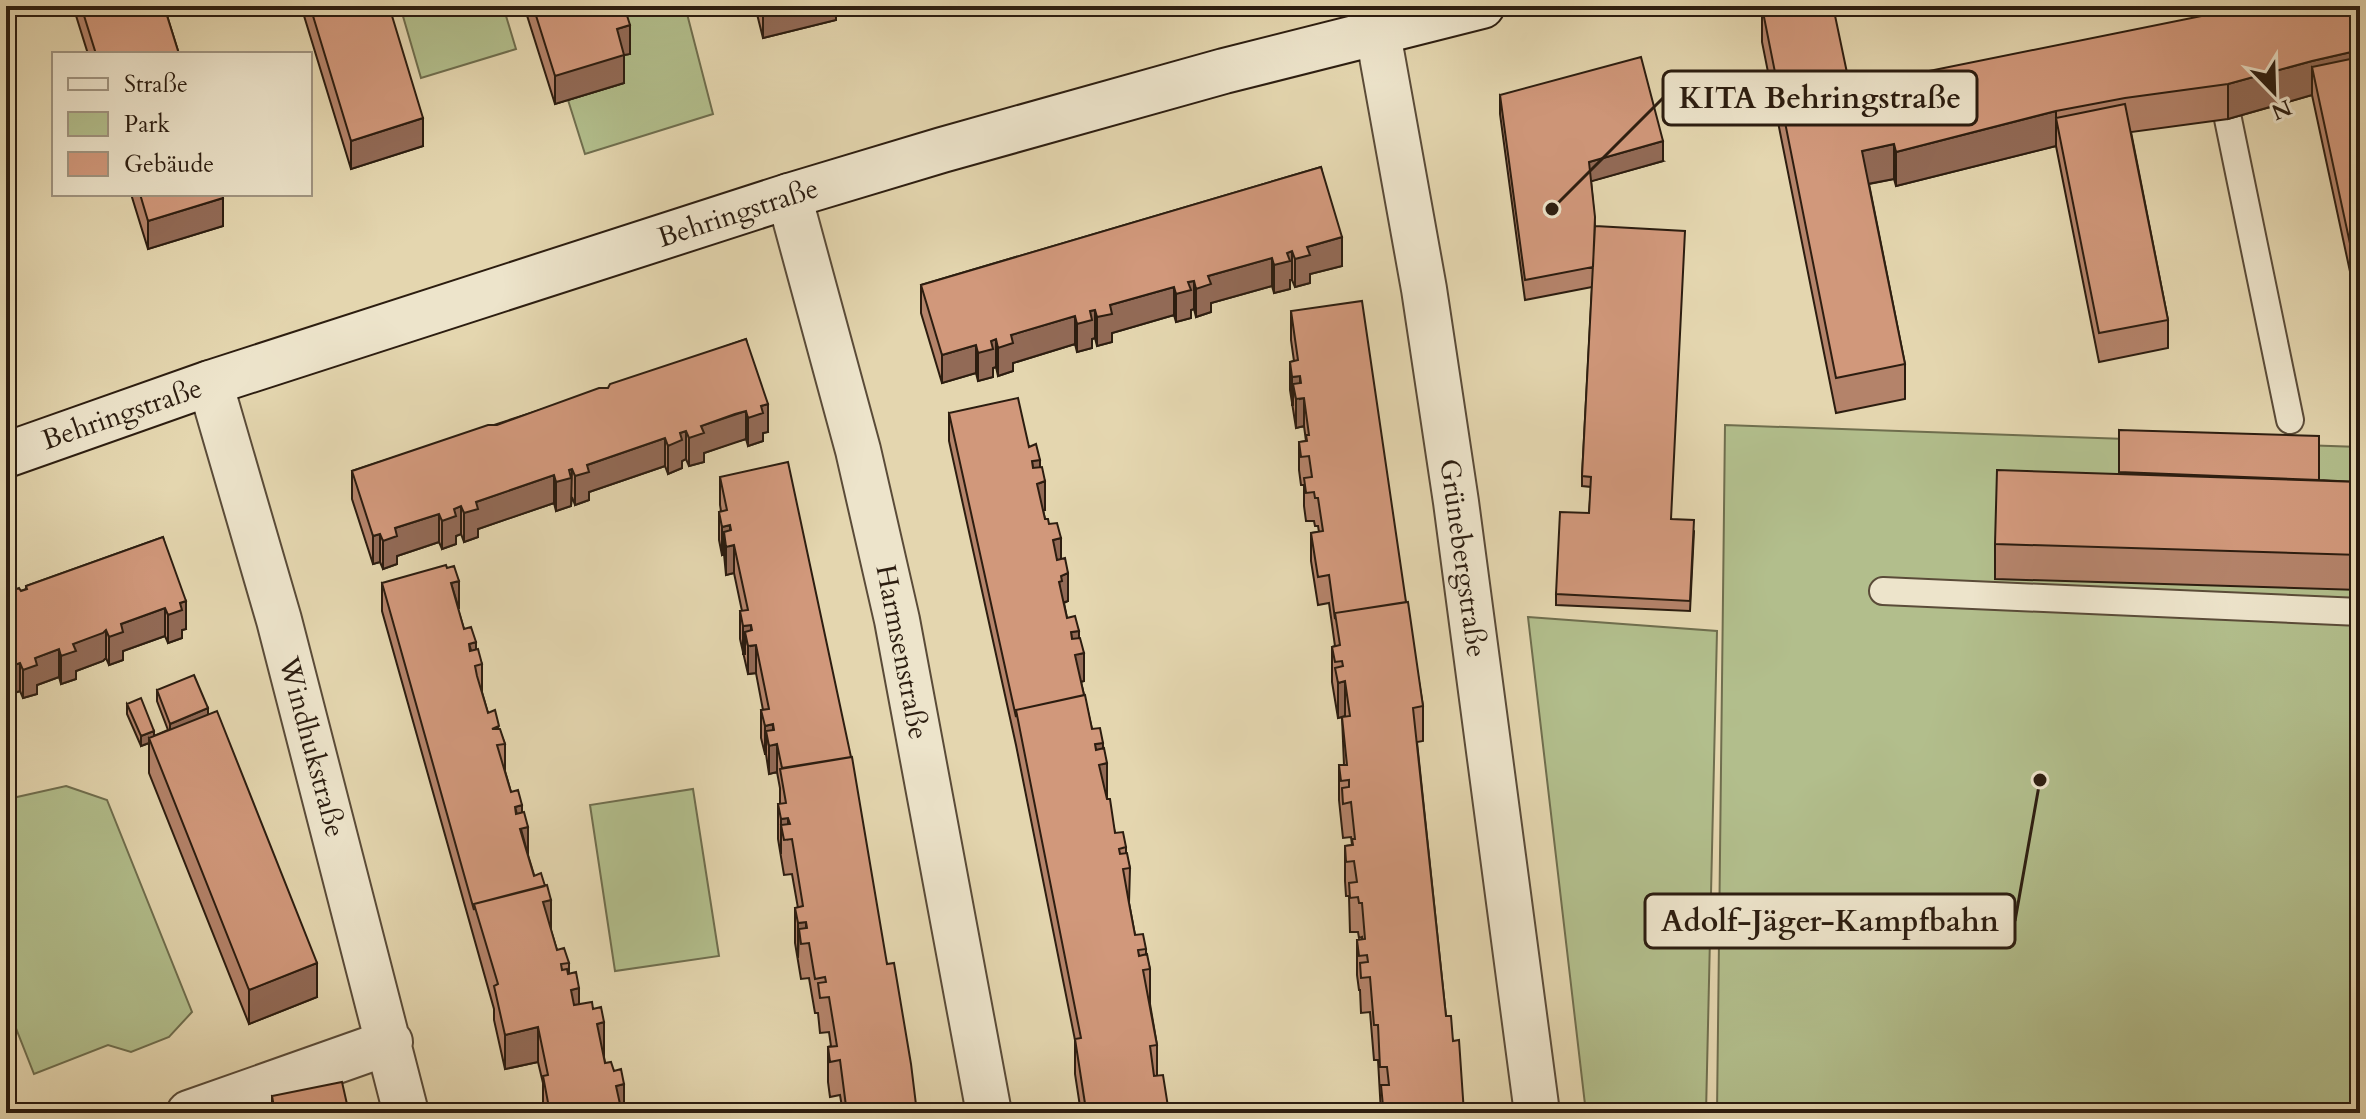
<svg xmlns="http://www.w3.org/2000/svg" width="2366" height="1119" font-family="Cardo,serif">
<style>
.green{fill:#b2be8c;stroke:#6f6e4e;stroke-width:2}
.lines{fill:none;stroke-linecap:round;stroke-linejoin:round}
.service-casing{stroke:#5a4b38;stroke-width:30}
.minor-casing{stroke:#5a4b38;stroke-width:48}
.secondary-casing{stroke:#2c1d10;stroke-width:48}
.service{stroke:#ede4cb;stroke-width:26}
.minor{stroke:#ede4cb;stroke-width:44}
.secondary{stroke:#ede4cb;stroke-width:44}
.wall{fill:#b4836a;stroke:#2c1d10;stroke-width:2}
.shaded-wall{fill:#926a56;stroke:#2c1d10;stroke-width:2}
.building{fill:#d1987b;stroke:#2c1d10;stroke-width:2}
.labels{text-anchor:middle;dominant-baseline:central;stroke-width:6;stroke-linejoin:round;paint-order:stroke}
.street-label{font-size:28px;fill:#2c1d10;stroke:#ede4cb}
.leader{fill:none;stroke:#2c1d10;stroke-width:3}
.callout-dot{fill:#2c1d10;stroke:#ede4cb;stroke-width:3}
.callout{fill:#ede4cb;stroke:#2c1d10;stroke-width:3}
.callout-label{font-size:30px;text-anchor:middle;font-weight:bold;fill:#2c1d10}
</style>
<rect width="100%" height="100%" fill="#e4d6af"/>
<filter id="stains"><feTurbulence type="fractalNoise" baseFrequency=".0025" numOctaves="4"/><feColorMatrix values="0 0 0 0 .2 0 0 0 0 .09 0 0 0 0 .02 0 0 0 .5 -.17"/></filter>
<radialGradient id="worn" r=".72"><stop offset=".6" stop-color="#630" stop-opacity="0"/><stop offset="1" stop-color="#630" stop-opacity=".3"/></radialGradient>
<path class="green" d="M400,6h103l13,43 -95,29z
M601,6h84l28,108 -128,40 -17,-54 56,-17z
M1725,425l635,22v666h-643z
M1528,617l189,14 -11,482h-120z
M66,786l41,14 85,212 -23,25 -38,15 -23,-7 -74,29 -28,-71v-199l11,-7z
M693,789l26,167 -104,15 -25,-166z"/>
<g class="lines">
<defs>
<path id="service" d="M2204,6l9,42
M2228,119l62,301
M1883,591l477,21"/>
<path id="minor" d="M1373,6l51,283 32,213 81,611
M789,196l69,254 39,170 92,493
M210,383l69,237 127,493
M189,1113l201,-71"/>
<path id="secondary" d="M6,455l204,-72 579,-187 153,-46 282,-79 258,-65"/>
</defs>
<use href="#service" class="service-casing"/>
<use href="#minor" class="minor-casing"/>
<use href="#secondary" class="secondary-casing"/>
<use href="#service" class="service"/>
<use href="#minor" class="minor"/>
<use href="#secondary" class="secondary"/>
</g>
<path class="wall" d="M73,6h91l15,48h-91z
M301,6h88l34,140 -72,23z
M524,6h100l6,48 -6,1v28l-69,21z
M755,6h81v14l-73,18z
M2360,6v312l-48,-223 -84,24 -97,13 37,188v28l-69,14 -43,-216 -160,40 -2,-7 -25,5 36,180v35l-69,14 -74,-371v-35l88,80z
M1500,95l163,66 -72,20 4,45 76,293 23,12 -4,80 -134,-6v-11l33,-81 2,-26 -9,-1v-10l10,-189 -67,13 -25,-186z
M1321,167l21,99 -32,8v9l-15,4 -3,-7h-2v9l-16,4 -2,-7 -61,17v9l-15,5 -2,-8 -3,1v8l-15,4 -2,-7 -62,18v9l-15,4 -2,-8 -3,1v9l-15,4 -2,-8 -62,19v8l-15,5 -2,-9 -3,1v9l-15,4 -2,-8 -34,10 -21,-70v-28z
M131,194h91l1,32 -75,23z
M1291,311l115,291 17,104v35l-6,1 29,274 7,25 11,72h-83l-3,-53h-4l-4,-48 -9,1 -1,-23h-1l-2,-15v-35h5v-3l-3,1 -1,-6h-8l-1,-36h-3l-1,-15v-35l7,-1 -1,-8 -8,1 -4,-38v-35h5l-2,-48 -4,1 -6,-36v-35l3,-1 -6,-43 -11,2 -7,-44v-28l8,-1 -1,-6h-3l-1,-5h-8l-2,-15v-21h-3l-2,-15v-28l7,-1 -2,-15 -8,2 -6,-38v-28l4,-1 -3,-21z
M746,339l22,93 -5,1v8l-15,5 -2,-7 -11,3 -31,11v9l-15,4 -3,-7 -4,2v7l-14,6 -3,-8 -76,26v8l-14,5 -3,-8 -1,9 -15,5 -2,-8 -76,26v8l-14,5 -3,-8 -5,2v8l-14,5 -3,-7 -42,14v8l-14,5 -3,-7 -7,2 -21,-65v-28l256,-83z
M949,413l80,34 11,20 5,43h-2l2,9 16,40 7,42 -4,2 3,15 12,20 5,43 -3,1 11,47 11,19 4,50 8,35 11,14v6l4,15 -1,35 6,32 11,14v5l4,15v35l7,41v31l12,37h-88l-6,-39v-34l-59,-295 -67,-304z
M2119,430l200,50 37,2 1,-35h3v143l-365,-11v-35l124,-70z
M720,477l167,487 30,149h-79v-6h4l-2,-12 -10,2 -2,-15v-35l3,-1 -2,-14 -9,1 -2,-20h-3l-6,-35 -8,1 -6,-36v-35h3l-6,-34 -8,1 -6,-36v-35h2v-16l-3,-16 -8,2 -3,-20h-1l-4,-16v-28h2l-7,-37 -8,1 -8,-35v-28h2l-8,-38 -8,2 -2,-21 -2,1 -3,-15v-28l2,-1 -1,-6z
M163,537l23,92 -4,1v8l-14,5 -3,-7 -42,15v9l-14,5 -3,-7 -3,3 -27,10v8l-15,5 -2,-7 -22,8v9l-14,4 -3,-7 -14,5v-103l15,-2 5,-2v-3z
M382,583l76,26 6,20 12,21 6,14v28l6,21 11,16 6,15v27l6,21 11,20 6,43 29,95 12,13v11l10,30 25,53 1,6 19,50h-81v-30l-5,-21 -33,7 -11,-49v-11l-112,-398z
M157,690l51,24 109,283 -68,27 -100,-251v-30l-8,3 -14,-32v-10l27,32 14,-6 -11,-29z
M272,1096l77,17h-77z"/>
<path class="shaded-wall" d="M778,6h58v14l-73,18v-28z
M630,25v29l-6,1v28l-69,21v-28l62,-47z
M2360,50v35l-48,-18v28l-84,24v-35l84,-23z
M2056,111v35l-160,40v-34z
M423,118v28l-72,23v-28z
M1663,141v20l-74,21v-20z
M1894,144v35l-32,6v-34z
M223,198v28l-75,23v-28z
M1342,237v29l-32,8v9l-15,4v-28l12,-12z
M1292,251v29h-2v9l-16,4v-28l13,-12z
M14,257v28l-8,3v-28z
M1272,258v28l-61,17v9l-15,5v-28l12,-13z
M1194,281v28l-3,1v8l-15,4v-28l12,-12z
M1174,287v28l-62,18v9l-15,4v-29l13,-12z
M1095,310v28l-3,1v9l-15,4v-28l13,-13z
M1075,316v28l-62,19v8l-15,5v-28l13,-13z
M996,339v28l-3,1v9l-15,4v-28l13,-12z
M976,345v28l-34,10v-28z
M1300,376v23l4,-1v28l-8,2v-29l-3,-15v21h-1v-28z
M768,404v28l-5,1v8l-15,5v-28l13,-12z
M746,411v28l-42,14v9l-15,4v-28l12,-12z
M686,431v28l-4,2v7l-14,6v-28l12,-13z
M665,438v28l-76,26v8l-14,5v-29l12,-11z
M1040,460v23l5,-2v29l-8,2 -5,-51z
M572,469l-1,37 -15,5v-29l13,-12z
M554,475v28l-76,26v8l-14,5v-29l12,-11z
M461,506v28l-5,2v8l-14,5v-28l12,-12z
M439,514v28l-42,14v8l-14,5v-28l12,-13z
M730,525v21l4,-1v28l-8,2v-28l-2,-15v22l-2,1v-28z
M380,534v28l-7,2v-28z
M1061,538v28l-8,2v-28z
M1068,573v28l-6,2 -3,-21 2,-6z
M459,581v28l-8,-26z
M186,601v28l-4,1v8l-14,5v-28l12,-12z
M165,608v28l-42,15v9l-14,5v-28l12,-13z
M751,625v21l5,-1v28l-8,1v-28l-3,-14v22h-2v-28z
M106,630v28l-3,3 -27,10v8l-15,5v-28l12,-12z
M1079,631v23l5,-1v28l-9,2 -4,-51z
M476,642v23l-7,-21z
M59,649v28l-22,8v9l-14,4v-28l12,-12z
M20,663v28l-14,5v-28z
M1345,681v35l-7,2v-35z
M208,708v11l-38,15v-10z
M773,724v21l4,-1v28l-8,2v-28l-3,-15v23h-1v-28z
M154,731v10l-5,-3v5l-8,3v-10z
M1103,743v21l4,-1v35l-8,1 -4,-55z
M522,805v23l6,-1v28l-13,-48z
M788,818v22l-7,-15v29v-35z
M551,900v35l-75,-25z
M806,922v21l-7,-14 -1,29v-35z
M317,963v34l-68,27v-34z
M579,988v35l-8,1v-34z
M604,1022v35l-7,2v-35z
M538,1027v35l-33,7v-34z
M624,1084v29h-8v-27z"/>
<path class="building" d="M81,6h83l15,48h-83z
M310,6h79l34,112 -72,23z
M533,6h91l6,19 -13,4 7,26 -69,21z
M762,6h16l-15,4z
M1769,6h64l17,81 401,-81h109v44l-48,11 -84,23 -103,14 -69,13 -160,41 -2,-8 -32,7 43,213 -69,14 -74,-371z
M1641,57l22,84 -74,21 6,55 -2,50 -68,13 -25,-185z
M2360,57v233l-48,-223z
M2125,104l43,216 -69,13 -43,-215z
M1321,167l21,70 -35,10 3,8 -15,4 -3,-8 -5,2 3,8 -16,4 -2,-7 -64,18 3,8 -15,5 -2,-8 -6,1 3,8 -15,4 -2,-7 -64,18 2,9 -15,3 -2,-7 -5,1 2,9 -15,4 -2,-8 -64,19 2,8 -15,5 -2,-9 -5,2 2,8 -15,4 -2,-8 -34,10 -21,-70z
M140,194h82l1,4 -75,23z
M1595,226l90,5 -14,288 23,1 -4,81 -134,-7 4,-82 29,1 2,-36 -9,-1z
M6,233l8,24 -8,3z
M1362,301l44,301 -71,11v6l-6,-44 -11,2 -7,-44 12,-2 -5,-33h-3l-1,-6 -8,1 -2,-15 8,-1 -3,-21 -8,1 -2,-15 8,-1 -1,-6h3l-5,-37 -8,1 -3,-15 8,-1 -1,-7 -8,1 -2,-15 8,-2 -7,-49z
M746,339l22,65 -7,2 2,7 -15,5 -2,-7 -11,3 -34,12 3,7 -15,5 -3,-7 -6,2 2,7 -14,6 -3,-8 -78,27 2,7 -14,4 -3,-7 -3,1 2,8 -15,4 -2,-7 -78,27 2,7 -14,4 -3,-7 -7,3 2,7 -14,5 -3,-7 -44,14 2,8 -14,5 -3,-7 -7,2 -21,-65 136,-46h9l102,-37h9l2,-4z
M1018,398l11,49 7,-3 4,16 -8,1 1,7 9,-1 3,14 -8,3 8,35h3l1,5 8,-1 4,15 -8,2 4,20 8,-2 3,15 -7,3 1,5 -3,1 8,36 8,-2 4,15 -8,1 1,7 8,-1 4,15 -9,2 9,40 -68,15v7l-67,-304z
M2119,430l200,6v44l-200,-8z
M2357,447h3v28l-4,-1z
M788,462l63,295 -69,11 -5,-24 -8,2 -3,-15 8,-1 -1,-6 -8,2 -4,-16 8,-1 -13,-64 -8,1 -3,-14 7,-2 -1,-5 -8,1 -3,-15 8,-1 -14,-65 -8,2 -2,-15 7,-2 -1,-5 -8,2 -3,-15 8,-2 -7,-33z
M1997,470l363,12v73l-365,-11z
M163,537l23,64 -6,2 2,7 -14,5 -3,-7 -44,16 2,8 -14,5 -3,-7 -3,3 -30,11 3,7 -15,5 -2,-7 -24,9 2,7 -14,5 -3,-7 -14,5v-75l13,-5 2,3 6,-2 -1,-3z
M446,565l1,3 7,-2 5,15 -8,2 13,46 7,-2 5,15 -7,2 1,7 8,-2 4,15 -7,2 2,10 11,37 7,-3 4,16 -7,3h8l5,15 -8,1 14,47 7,-2 4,15 -7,2 1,7 8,-2 4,15 -8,2 14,47 7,-3 4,13 -71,18v6l-92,-327z
M1408,602l15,104 -10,2 33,308h5l2,25 6,-1 5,73h-81l7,-1v-6h-7l-2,-21h8l-2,-18h-7l-2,-42h-4l-4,-48 -9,1 -1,-15 8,-1 -1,-7 -8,1 -2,-16 8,-1 -3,-36h-3l-1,-6 -8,1 -1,-15 8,-1 -3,-21 -8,1 -1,-16 8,-1 -1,-6h3l-4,-37 -8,2 -1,-16 7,-1v-7l-8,1 -2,-16h8l-5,-48 8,-1 -5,-35 -7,2 -3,-15 8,-2 -1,-5 -7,1 -3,-15 8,-2 -5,-32z
M194,675l14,33 -38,16 -13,-34z
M1085,695l7,34 8,-1 3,15 -8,1 1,6 8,-2 3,15 -8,2 8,34h3l5,34 8,-1 3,15 -7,2 1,5 7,-1 3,15 -7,1 6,34 6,32 8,-1 3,15 -8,1 1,6 8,-2 3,15 -7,1 14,75 -7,1 4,30 9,-1 6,38h-76v-4l-7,1 -11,-71 6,-1 -4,-20 -61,-308z
M141,698l13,33 -13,5 -14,-32z
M217,711l100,252 -68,27 -100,-252z
M852,757l35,207 7,-1 17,101 6,49h-78l-1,-6 8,-1 -6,-46 -10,2 -2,-15 9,-1 -8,-49 -9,1 -2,-15 8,-1 -1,-5 -10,2 -6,-36 -8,1 -2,-15 8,-1 -1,-6 -8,1 -3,-15 8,-2 -11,-67 -8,1 -3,-15 9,-1 -2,-6 -7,1 -3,-15 8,-1 -6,-34z
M547,885l4,15 -8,2 14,48 7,-2 5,15 -8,1 1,6 5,-1 1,5 8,-2 3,16 -8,2 3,15 18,-3 1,7 8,-2 3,15 -7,2 8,39 6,-1 3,9 7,-2 3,15 -8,2 6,27h-72l-7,-37 5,-1 -10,-48 -33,8 -11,-49 4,-2 -24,-80z
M342,1082l7,31h-74l-3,-17z"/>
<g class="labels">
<g class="street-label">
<text transform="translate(738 213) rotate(-18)">Behringstraße</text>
<text transform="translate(122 414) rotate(-19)">Behringstraße</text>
<text transform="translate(1463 558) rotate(82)">Grünebergstraße</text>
<text transform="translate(902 652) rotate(79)">Harmsenstraße</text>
<text transform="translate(312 747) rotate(75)">Windhukstraße</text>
</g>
</g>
<path class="leader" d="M1552 209L1663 98M2040 780L2015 921"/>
<g class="callout-dot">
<circle cx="1552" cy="209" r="8"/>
<circle cx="2040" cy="780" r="8"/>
</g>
<g class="callout">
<rect x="1663" y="71" width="314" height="54" rx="8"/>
<rect x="1645" y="894" width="370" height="54" rx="8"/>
</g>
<g class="callout-label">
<text x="1820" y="108">KITA Behringstraße</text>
<text x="1830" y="931">Adolf-Jäger-Kampfbahn</text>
</g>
<rect width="2366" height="1119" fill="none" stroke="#e4d6af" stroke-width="32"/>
<rect x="8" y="8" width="2350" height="1103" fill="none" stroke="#2c1d10" stroke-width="4"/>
<rect x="16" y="16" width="2334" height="1087" fill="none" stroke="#2c1d10" stroke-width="2"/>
<rect x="52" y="52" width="260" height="144" fill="#ede4cb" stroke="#a09480" stroke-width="2"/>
<rect x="68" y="78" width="40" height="12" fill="#ede4cb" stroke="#a09480" stroke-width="2"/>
<text x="124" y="92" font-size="24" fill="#2c1d10">Straße</text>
<rect x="68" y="112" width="40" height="24" fill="#b2be8c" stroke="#a09480" stroke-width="2"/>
<text x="124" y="132" font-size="24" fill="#2c1d10">Park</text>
<rect x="68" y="152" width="40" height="24" fill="#d1987b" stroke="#a09480" stroke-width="2"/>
<text x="124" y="172" font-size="24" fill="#2c1d10">Gebäude</text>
<g transform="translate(2274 92) rotate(157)" stroke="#ede4cb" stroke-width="6" paint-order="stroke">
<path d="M0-6L14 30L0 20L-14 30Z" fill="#2c1d10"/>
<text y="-12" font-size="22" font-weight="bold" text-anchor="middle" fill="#2c1d10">N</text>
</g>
<rect width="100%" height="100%" filter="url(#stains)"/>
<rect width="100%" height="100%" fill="url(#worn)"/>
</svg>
